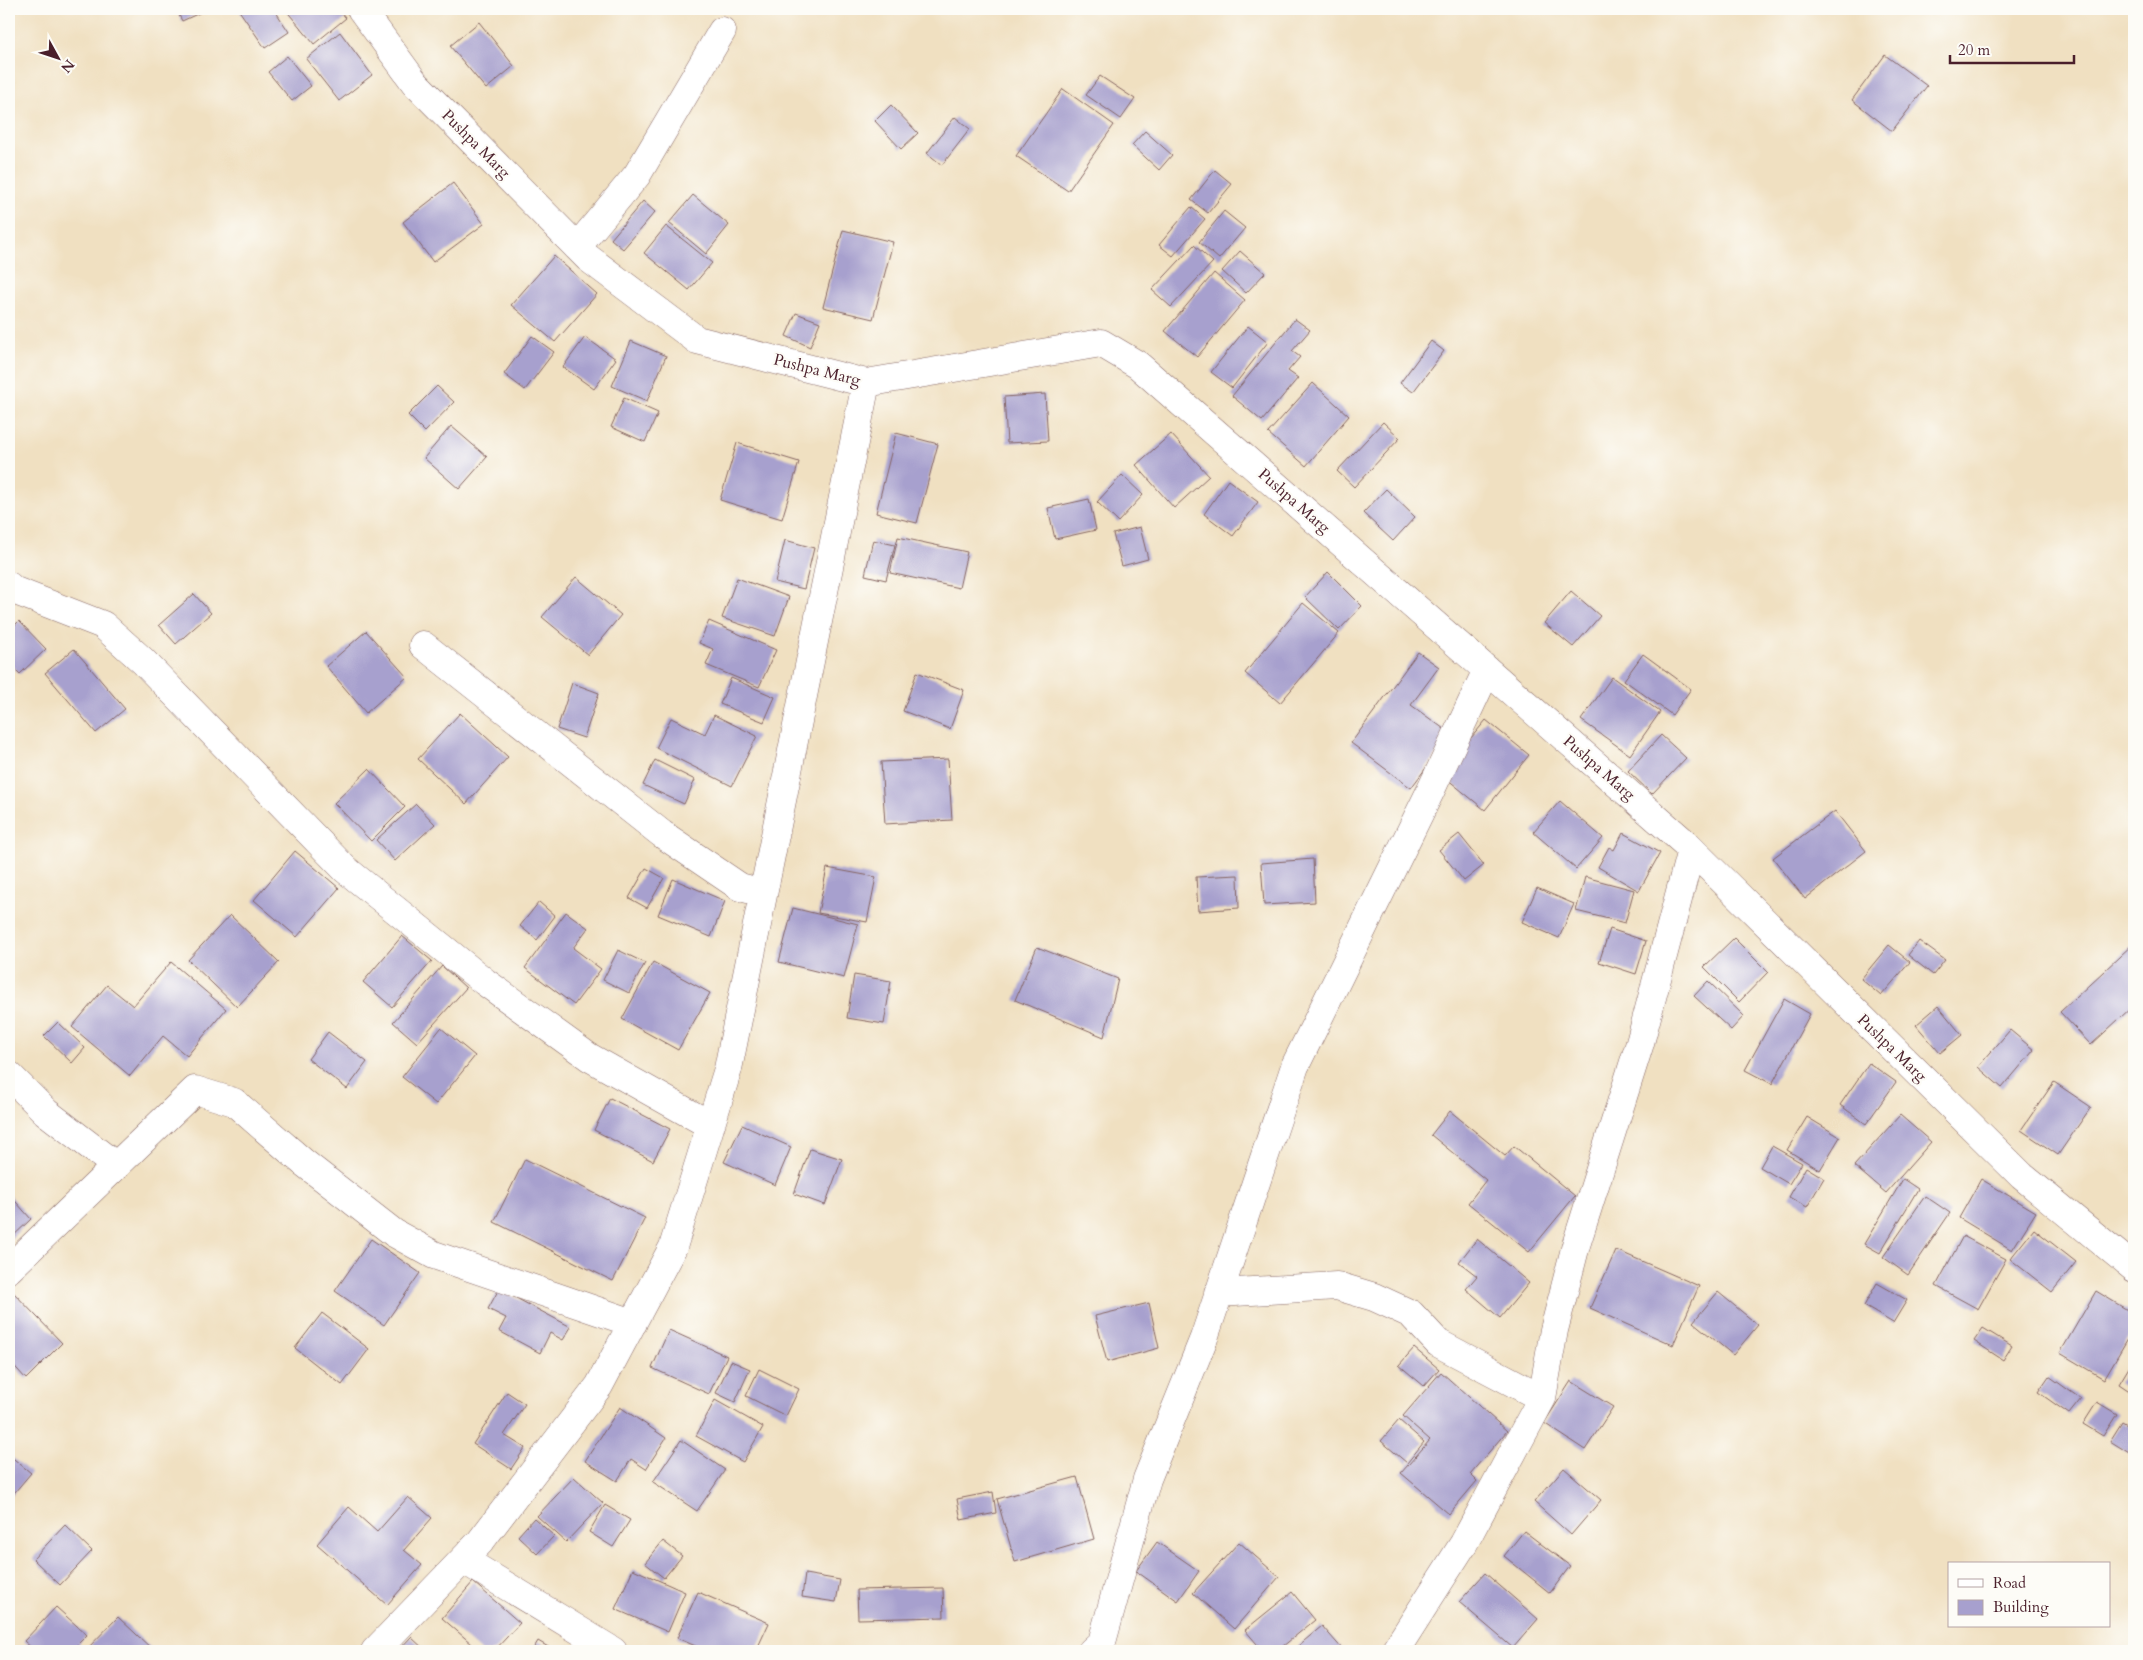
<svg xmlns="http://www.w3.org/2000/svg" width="2143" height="1660" font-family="Cardo,serif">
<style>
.building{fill:#a7a0ce}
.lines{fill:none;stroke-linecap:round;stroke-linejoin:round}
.minor-casing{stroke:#846360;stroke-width:29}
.minor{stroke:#fff;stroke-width:28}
.labels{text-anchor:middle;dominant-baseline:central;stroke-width:4.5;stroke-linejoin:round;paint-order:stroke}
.street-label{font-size:16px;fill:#4a1f2b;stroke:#fdfcf7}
</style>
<rect width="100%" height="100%" fill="#fdfcf7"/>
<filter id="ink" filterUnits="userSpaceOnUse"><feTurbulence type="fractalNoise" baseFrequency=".02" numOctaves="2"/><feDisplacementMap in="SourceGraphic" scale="10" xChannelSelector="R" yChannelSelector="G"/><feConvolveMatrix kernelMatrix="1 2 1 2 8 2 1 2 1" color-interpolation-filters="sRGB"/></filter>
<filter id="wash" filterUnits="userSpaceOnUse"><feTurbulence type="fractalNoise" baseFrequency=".0096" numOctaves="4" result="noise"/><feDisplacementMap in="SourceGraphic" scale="20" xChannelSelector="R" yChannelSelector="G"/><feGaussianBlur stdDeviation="1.12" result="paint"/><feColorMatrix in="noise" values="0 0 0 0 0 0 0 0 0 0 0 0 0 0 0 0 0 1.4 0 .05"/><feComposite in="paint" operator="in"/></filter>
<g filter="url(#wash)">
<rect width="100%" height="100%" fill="#f0e0c1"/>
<g id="blocks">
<path class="building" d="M176,9h32l-26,12z
M238,9h36l15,23 -24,16z
M285,9h53l8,9 -32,26z
M479,22l35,44 -28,23 -36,-43z
M340,32l32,43 -33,26 -33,-42z
M1885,55l42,31 -35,45 -40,-31z
M287,56l24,30 -19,15 -24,-29z
M1100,76l35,23 -14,20 -35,-24z
M1063,89l51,36 -46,66 -52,-35z
M891,105l27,28 -17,16 -26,-28z
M955,117l15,12 -28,36 -15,-12z
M1145,131l27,24 -13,15 -27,-25z
M1215,170l17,14 -24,29 -17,-13z
M453,183l31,41 -51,38 -30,-40z
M693,195l36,30 -23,29 -37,-31z
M643,201l12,11 -32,37 -12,-10z
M1191,207l14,12 -32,37 -14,-11z
M1224,211l21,17 -26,31 -20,-17z
M666,226l46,37 -23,27 -45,-37z
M843,230l50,12 -20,77 -50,-12z
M1194,245l19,17 -42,45 -19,-17z
M1240,251l25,22 -19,20 -24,-22z
M554,256l43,38 -42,48 -44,-37z
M1214,273l31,27 -48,57 -32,-26z
M796,313l24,9 -10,25 -24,-11z
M1295,319l15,11 -18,21 8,6 -12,14 10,7 -36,43 -30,-25z
M1248,326l20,16 -36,46 -21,-16z
M532,336l22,16 -29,38 -21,-16z
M585,337l31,22 -22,30 -31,-22z
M631,341l35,15 -19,45 -35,-15z
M1431,341l13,10 -31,41 -13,-9z
M1313,383l36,33 -43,50 -38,-33z
M437,386l17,16 -29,30 -17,-17z
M1045,394l3,47 -41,2 -3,-46z
M624,398l34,15 -13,29 -34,-15z
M1383,422l17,16 -46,49 -17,-16z
M451,426l36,31 -28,32 -35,-31z
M896,433l42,11 -21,79 -41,-10z
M1171,434l38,42 -35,32 -38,-43z
M737,443l62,19 -17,57 -62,-19z
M1122,475l21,20 -25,27 -21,-20z
M1228,480l30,22 -25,34 -29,-22z
M1386,489l29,28 -22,24 -30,-28z
M1089,499l7,31 -41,9 -7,-31z
M1140,527l8,32 -26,7 -9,-32z
M898,537l69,15 -8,36 -69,-15z
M785,540l29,8 -10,41 -29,-7z
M873,540l22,5 -9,35 -21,-5z
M1328,572l34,34 -23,24 -34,-33z
M576,577l45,38 -33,40 -46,-38z
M737,578l52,19 -14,39 -53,-18z
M1571,591l29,25 -27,31 -29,-24z
M194,594l17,19 -35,31 -17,-19z
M1303,603l36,30 -59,70 -35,-30z
M19,621l27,28 -26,25 -11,-11v-32z
M709,621l67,29 -17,37 -53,-22 7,-16 -14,-6z
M366,631l41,46 -41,36 -40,-47z
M74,649l51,60 -29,24 -51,-60z
M1418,652l21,15 -28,38 40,29 -40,54 -60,-45z
M1643,654l48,35 -19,26 -48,-35z
M917,672l47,18 -14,39 -47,-18z
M1612,677l48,35 -30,43 -49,-35z
M731,678l44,19 -11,25 -44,-18z
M572,683l27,10 -15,45 -27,-9z
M460,713l48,44 -42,47 -48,-45z
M714,715l43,21 -25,50 -76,-38 15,-30 34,16z
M1486,720l43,35 -44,55 -44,-36z
M1661,735l25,23 -34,36 -24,-23z
M948,759l4,61 -67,4 -4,-62z
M655,760l40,20 -11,24 -41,-19z
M369,769l36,38 -34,34 -37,-38z
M1560,801l43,37 -27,31 -43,-37z
M416,804l19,20 -40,37 -19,-21z
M1835,811l31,40 -61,48 -32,-41z
M1623,833l37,20 -21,38 -41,-24 11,-20 5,3z
M1459,834l25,31 -20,16 -25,-31z
M295,851l44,37 -42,49 -43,-37z
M1313,859l2,43 -51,3 -3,-42z
M646,868l18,10 -17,30 -18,-10z
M827,868l49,9 -9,45 -49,-9z
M1238,875l1,33 -41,3 -2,-34z
M1585,877l49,13 -9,33 -49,-12z
M673,879l52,22 -14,36 -53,-22z
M1537,888l37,16 -15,34 -37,-16z
M539,902l16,14 -18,24 -17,-14z
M793,908l65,16 -14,54 -65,-16z
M566,912l22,16 -15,20 28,21 -27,36 -49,-37z
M230,915l49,47 -42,45 -49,-47z
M1610,929l36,12 -10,33 -37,-12z
M402,936l30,25 -40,46 -29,-25z
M1734,938l34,34 -29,30 -35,-35z
M1919,941l26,19 -12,15 -25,-20z
M2134,943v62l-43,40 -31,-33z
M1889,945l21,17 -29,34 -20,-17z
M1037,947l81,32 -14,58 -89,-37z
M618,950l27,13 -16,30 -26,-13z
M171,962l55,47 -39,47 -24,-20 -33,40 -58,-49 35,-42 26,21z
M653,962l57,31 -32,57 -56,-31z
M442,966l24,22 -49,55 -24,-21z
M854,975l37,6 -7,43 -37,-6z
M1708,981l36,35 -13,14 -37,-34z
M1784,999l26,15 -38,70 -27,-14z
M1938,1006l24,29 -22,18 -24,-28z
M58,1022l27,26 -13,15 -28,-27z
M441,1028l34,28 -39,48 -34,-27z
M2010,1030l24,20 -32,38 -24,-21z
M328,1032l39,30 -20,27 -39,-30z
M1869,1063l27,19 -30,42 -26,-19z
M2054,1082l37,25 -33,48 -37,-25z
M610,1098l60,31 -17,32 -59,-31z
M1450,1111l55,45 9,-10 61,50 -46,56 -61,-49 18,-23 -55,-45z
M1900,1115l31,27 -45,51 -32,-27z
M1807,1117l33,20 -20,33 -33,-20z
M742,1125l49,22 -16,38 -51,-23z
M1772,1146l30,17 -13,21 -29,-17z
M810,1149l32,10 -17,46 -31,-11z
M525,1159l120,59 -32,63 -119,-59z
M1806,1167l18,11 -17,29 -18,-10z
M1903,1179l15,10 -38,64 -16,-9z
M1981,1179l55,33 -24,38 -53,-32z
M9,1194l22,25 -22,21z
M1925,1196l25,17 -42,62 -25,-18z
M2034,1229l42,33 -24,30 -42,-33z
M1963,1236l43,23 -28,50 -42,-23z
M371,1239l49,34 -36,52 -49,-34z
M1477,1239l52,44 -29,35 -34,-29 11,-13 -18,-14z
M1616,1250l83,36 -26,59 -83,-37z
M1877,1283l30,17 -14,23 -29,-17z
M499,1289l72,38 -8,13 -13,-7 -10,20 -41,-22 7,-13 -18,-9z
M12,1291l50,52 -36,36 -17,-19v-66z
M2096,1291l38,23v14l-30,51 -44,-26z
M1718,1292l40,33 -25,30 -40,-33z
M1149,1303l10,45 -52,14 -12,-46z
M322,1313l47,36 -27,36 -47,-37z
M1983,1328l29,18 -9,14 -29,-19z
M669,1330l58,26 -18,38 -57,-26z
M1414,1348l25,21 -15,17 -25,-21z
M2134,1359v35l-15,-10z
M731,1361l19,8 -15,33 -19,-9z
M759,1369l40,20 -13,27 -40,-20z
M1441,1372l66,59 -37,43 7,7 -28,33 -48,-41 29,-33 -27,-24z
M2049,1376l32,23 -12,15 -31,-22z
M1571,1381l42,26 -28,43 -41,-27z
M507,1392l18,12 -21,31 21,13 -14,21 -38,-25z
M715,1400l48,27 -20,35 -47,-26z
M2097,1402l20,12 -14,22 -20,-12z
M620,1407l46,31 -20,31 -15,-10 -14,22 -32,-20z
M1399,1420l25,22 -17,21 -26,-22z
M2122,1422l12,7v27l-24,-15z
M681,1440l44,30 -28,41 -44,-29z
M9,1455l22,18 -22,26z
M1564,1468l37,32 -30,35 -37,-33z
M574,1477l29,26 -37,39 -29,-26z
M1077,1477l17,62 -79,23 -18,-63z
M993,1492l3,21 -35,7 -4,-21z
M408,1497l24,21 -28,32 18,15 -35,40 -70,-61 32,-37 28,25z
M605,1505l25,15 -17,27 -24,-15z
M534,1518l20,18 -17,18 -19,-18z
M65,1525l27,26 -32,34 -27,-26z
M1524,1531l46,35 -20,27 -46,-37z
M663,1541l19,15 -18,22 -19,-15z
M1157,1542l42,29 -21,30 -42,-30z
M1239,1542l40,35 -45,52 -41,-36z
M633,1569l52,23 -17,40 -53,-23z
M1485,1573l53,46 -25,29 -54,-46z
M805,1574l35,6 -4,22 -34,-5z
M473,1582l47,41 -26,28h-14l-38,-33z
M943,1588l1,29 -86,2 -1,-29z
M698,1592l71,31 -13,28h-49l-30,-13z
M1292,1592l23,28 -38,31h-14l-18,-21z
M56,1607l31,28 -16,16h-36l-11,-10z
M118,1617l36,34h-69z
M1322,1626l22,25h-52z
M411,1637l15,14h-28z
M538,1641l17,10h-23z"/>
</g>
</g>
<g filter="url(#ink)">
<use href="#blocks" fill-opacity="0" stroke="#846360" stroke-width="1"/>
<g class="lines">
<defs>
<path id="minor" d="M361,9l54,74 173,175 109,82 169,43 235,-40 37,22 547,478 337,333 112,92
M577,247l60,-72 85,-144
M9,586l4,4 90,35 40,36 202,208 140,113 104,75 121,68
M423,645l239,189 78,53 23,6
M9,1075l37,37 70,54
M9,1269l186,-179 39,12 69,60 91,71 40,22 199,68
M1218,1293l119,-7 37,11 37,17 27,29 104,55
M464,1560l149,91
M375,1651l105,-109 119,-156 74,-139 55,-178 138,-686
M1092,1651l10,-9 45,-163 57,-141 91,-272 135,-274 57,-122
M1395,1651l69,-108 78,-145 12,-68 22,-85 64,-202 51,-193"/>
</defs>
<use href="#minor" class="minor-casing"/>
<use href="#minor" class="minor"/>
</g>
</g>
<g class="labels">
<g class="street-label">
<text transform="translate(476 144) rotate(45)">Pushpa Marg</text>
<text transform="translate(817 370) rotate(14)">Pushpa Marg</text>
<text transform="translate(1294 501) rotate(41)">Pushpa Marg</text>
<text transform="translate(1599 768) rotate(41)">Pushpa Marg</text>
<text transform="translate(1892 1048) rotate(44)">Pushpa Marg</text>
</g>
</g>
<rect width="2143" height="1660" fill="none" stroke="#fdfcf7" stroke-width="30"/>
<rect x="1948" y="1562" width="162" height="65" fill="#fdfcf7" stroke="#b5a4a5"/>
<rect x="1958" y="1579" width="25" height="8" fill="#ffffff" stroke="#b5a4a5"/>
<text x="1993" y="1588" font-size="15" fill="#4a1f2b">Road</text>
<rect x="1958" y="1600" width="25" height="15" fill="#a7a0ce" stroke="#b5a4a5"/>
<text x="1993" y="1612" font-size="15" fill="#4a1f2b">Building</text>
<g transform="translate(58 58) rotate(130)" stroke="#fdfcf7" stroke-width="4" paint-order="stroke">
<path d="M0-4L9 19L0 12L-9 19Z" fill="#4a1f2b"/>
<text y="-8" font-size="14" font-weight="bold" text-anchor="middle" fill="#4a1f2b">N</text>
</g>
<path d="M1950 55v8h124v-8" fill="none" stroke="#4a1f2b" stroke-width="2.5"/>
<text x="1958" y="55" font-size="15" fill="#4a1f2b" stroke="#fdfcf7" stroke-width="4" paint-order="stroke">20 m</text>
</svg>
